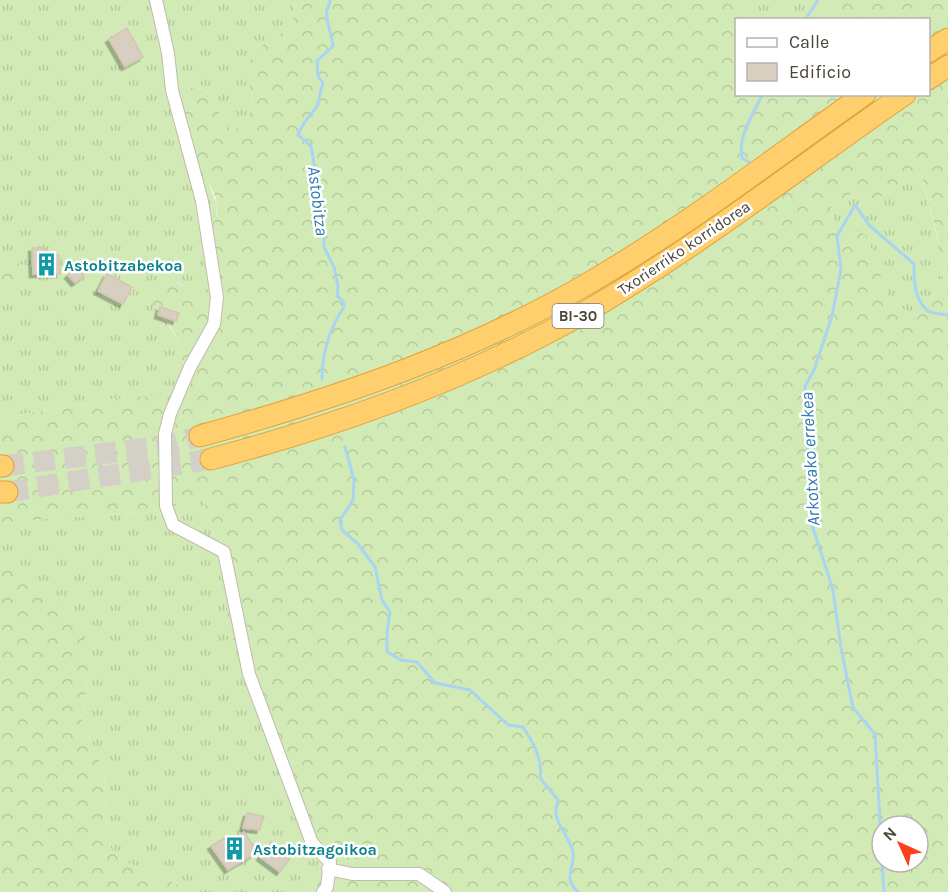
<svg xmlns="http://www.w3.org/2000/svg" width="948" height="892" font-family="Karla,sans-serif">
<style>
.grass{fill:url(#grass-tufts)}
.forest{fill:url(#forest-crowns);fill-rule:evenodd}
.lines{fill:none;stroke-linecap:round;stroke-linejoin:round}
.stream{stroke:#a9d4f2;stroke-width:3}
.building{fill:#d8cfc1;stroke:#d3c7b4;stroke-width:1.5;filter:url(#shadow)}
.highway-tunnel{stroke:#d4d0c8;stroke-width:21;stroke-dasharray:21 10;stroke-linecap:butt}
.street-casing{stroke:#c2bbae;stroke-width:14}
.highway-casing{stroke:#e0a43c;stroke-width:23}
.street{stroke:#fff;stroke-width:12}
.highway{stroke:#ffcf6e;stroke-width:21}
.labels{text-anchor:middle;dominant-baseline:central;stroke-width:5;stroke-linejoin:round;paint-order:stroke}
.shield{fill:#fff;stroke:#817c74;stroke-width:1.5}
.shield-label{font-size:15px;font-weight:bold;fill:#4b4439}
.street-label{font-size:16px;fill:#4b4439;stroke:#fff}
.culture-label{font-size:16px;font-weight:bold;fill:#0d838f;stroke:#fff;text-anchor:start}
.water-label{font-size:18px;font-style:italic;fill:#2e7ab2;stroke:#fff}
</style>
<defs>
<pattern id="grass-tufts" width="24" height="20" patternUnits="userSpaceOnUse" patternTransform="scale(1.5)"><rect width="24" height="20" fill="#d2eab5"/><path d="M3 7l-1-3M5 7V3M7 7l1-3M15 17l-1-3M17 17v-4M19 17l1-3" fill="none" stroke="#b6ca9c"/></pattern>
<pattern id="forest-crowns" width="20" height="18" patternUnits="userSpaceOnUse" patternTransform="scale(1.5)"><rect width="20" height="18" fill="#d2eab5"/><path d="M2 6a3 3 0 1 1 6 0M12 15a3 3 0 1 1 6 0" fill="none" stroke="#b6ca9c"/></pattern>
<filter id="shadow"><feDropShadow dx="-3.5" dy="3.5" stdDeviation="0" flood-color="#0004"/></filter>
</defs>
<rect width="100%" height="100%" fill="#f6f3ec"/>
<path class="grass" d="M0,0h294l1,14 -3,10 -43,48c3,17 10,56 -17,58l-5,-3c-10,-15 -16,-47 -40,-38l18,85 12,31 -1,15 -5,7v57c-11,15 -21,6 -33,-2l-32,17c33,33 39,48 38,95l-69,5 -115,19v-137l16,2 10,-17 -26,-8z
M735,0h98l-14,20 -73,-1z
M921,174l24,94 -13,32 -14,17 -28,-15 -23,-66 -37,-6 3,-12 -2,-13 22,-12 9,11 33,-14z
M203,497l24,88 88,260 9,21 -20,26h-110l-75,-33 -8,-11 -4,-16 -3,-59 -22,-53 7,-49 -77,-105 -12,-11v-31l53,-6 88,-5 30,-6z"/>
<path class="forest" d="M294,0h441l11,19 -10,1v74h192v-74l-109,-1 14,-19h115v892h-644l20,-26 -9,-21 -23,-73 -62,-140 -3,-13v-34l-24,-88 -32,10 -30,6 -88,5 -53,6v-106l115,-19 69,-6c0,-28 -1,-55 -21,-77 -5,-6 -12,-11 -17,-17l24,-18c17,2 27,22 41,3v-57c20,-27 -12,-53 -21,-76 -6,-16 -8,-34 -11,-51l7,-11c25,-9 31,23 41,38l5,3c7,-1 11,-4 14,-10 15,-22 -2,-35 3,-55 9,-33 52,-24 45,-65zM921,174l17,64 1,18 6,12 -13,32 -14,17 -28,-15 -23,-66 -17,-8 -20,1 3,-11 -2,-13 22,-12 9,11 33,-14zM882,826h36v36h-36z
M0,258l26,8 5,14 -15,3 -16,-2z
M0,555l12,11 48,32 21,30 8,43 -7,49 22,53 3,59 4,16 8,11 75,33h-194z"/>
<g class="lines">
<path class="stream" d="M805,20l13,-20
M749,162l-7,-4c-5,-20 12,-46 21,-64
M322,379c0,-25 8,-51 22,-72l-1,-6 -6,-5 1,-9 -4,-20 -10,-20v-24l-13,-77 -13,-11c4,-13 12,-18 19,-29 3,-6 3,-16 6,-23l-5,-7 -1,-15 16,-15c-1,-12 -8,-25 -6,-36 1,-3 3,-7 3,-10
M345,447l9,33 -1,20 -13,20 2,10 16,14 17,23 7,33 8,12 -3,19v21l14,8 16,2 18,21 35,7 38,35 15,2c10,15 20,33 17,51l18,22c-1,4 -3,10 -2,14 1,12 15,25 17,39 2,17 -11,24 5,39
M882,856l-7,-122 -22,-26 -12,-60 -8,-58 -22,-68 -6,-136 9,-16 18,-54 9,-47 -4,-33 18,-31 14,20 45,39c0,16 0,36 14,47 5,3 14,3 20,4
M882,862l2,30"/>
</g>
<path class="building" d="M127,28l16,29 -18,10 -16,-28z
M32,248h13v7h14l1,19h-27z
M77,267l7,9 -9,7 -7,-8z
M107,274l25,13 -9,17 -25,-13z
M160,307l19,6 -3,8 -18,-6z
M247,813l16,3 -3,14 -17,-2z
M244,832l11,16 -1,6 -26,16 -17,-24 15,-9 3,5z
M271,842l21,13 -12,17 -20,-15z"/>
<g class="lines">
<path class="highway-tunnel" d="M3,466l162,-20 35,-10
M7,492l204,-33"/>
<defs>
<path id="street" d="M156,0l12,53 4,37 30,111 15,96 -3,27 -24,43 -20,47 -5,20 1,72 7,19 51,27 25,122 63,169 18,19 -3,25 -4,5
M328,869l24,5h67l26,18"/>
<path id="highway" d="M928,52l20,-13
M928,79l20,-13
M200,436c138,-38 276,-85 399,-159 93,-55 178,-121 266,-183
M211,459c129,-34 254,-79 371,-145 113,-65 216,-146 323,-220
M0,466h3
M0,492h7"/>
</defs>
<use href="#street" class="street-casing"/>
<use href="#highway" class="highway-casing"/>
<use href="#street" class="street"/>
<use href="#highway" class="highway"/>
</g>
<defs>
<symbol id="building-bare" viewBox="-9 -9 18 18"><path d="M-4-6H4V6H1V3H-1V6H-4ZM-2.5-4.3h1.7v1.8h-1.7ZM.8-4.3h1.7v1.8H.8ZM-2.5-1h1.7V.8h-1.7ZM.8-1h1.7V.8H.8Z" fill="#0f9aa8" stroke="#fff" stroke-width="2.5" paint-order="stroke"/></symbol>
</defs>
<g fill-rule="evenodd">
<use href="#building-bare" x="30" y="248" width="33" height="33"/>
<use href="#building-bare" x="218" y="832" width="33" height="33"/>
</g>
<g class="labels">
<rect class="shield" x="552.5" y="304" width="51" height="24" rx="4.5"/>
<g class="shield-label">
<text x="578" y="316">BI-30</text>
</g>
<g class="street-label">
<text transform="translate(684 248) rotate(-34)">Txorierriko korridorea</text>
</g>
<g class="culture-label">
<text x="64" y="265">Astobitzabekoa</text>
<text x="253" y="849">Astobitzagoikoa</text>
</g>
<g class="water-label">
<text transform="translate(318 201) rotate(83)">Astobitza</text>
<text transform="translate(810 459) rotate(-93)">Arkotxako errekea</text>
</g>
</g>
<rect x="735" y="18" width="195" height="78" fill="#ffffff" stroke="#b7b4b0" stroke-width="1.5"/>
<rect x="747" y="38" width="30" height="9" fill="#ffffff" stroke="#b7b4b0" stroke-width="1.5"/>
<text x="789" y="48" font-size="18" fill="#4b4439">Calle</text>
<rect x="747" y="63" width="30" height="18" fill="#d8cfc1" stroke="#b7b4b0" stroke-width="1.5"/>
<text x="789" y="78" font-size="18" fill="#4b4439">Edificio</text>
<g transform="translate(900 844) rotate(315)"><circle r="28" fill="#ffffff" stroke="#b7b4b0" stroke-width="1.5"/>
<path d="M0-4.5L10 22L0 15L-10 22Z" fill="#fc3f1d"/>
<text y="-9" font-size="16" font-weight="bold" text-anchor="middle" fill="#4b4439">N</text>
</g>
</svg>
